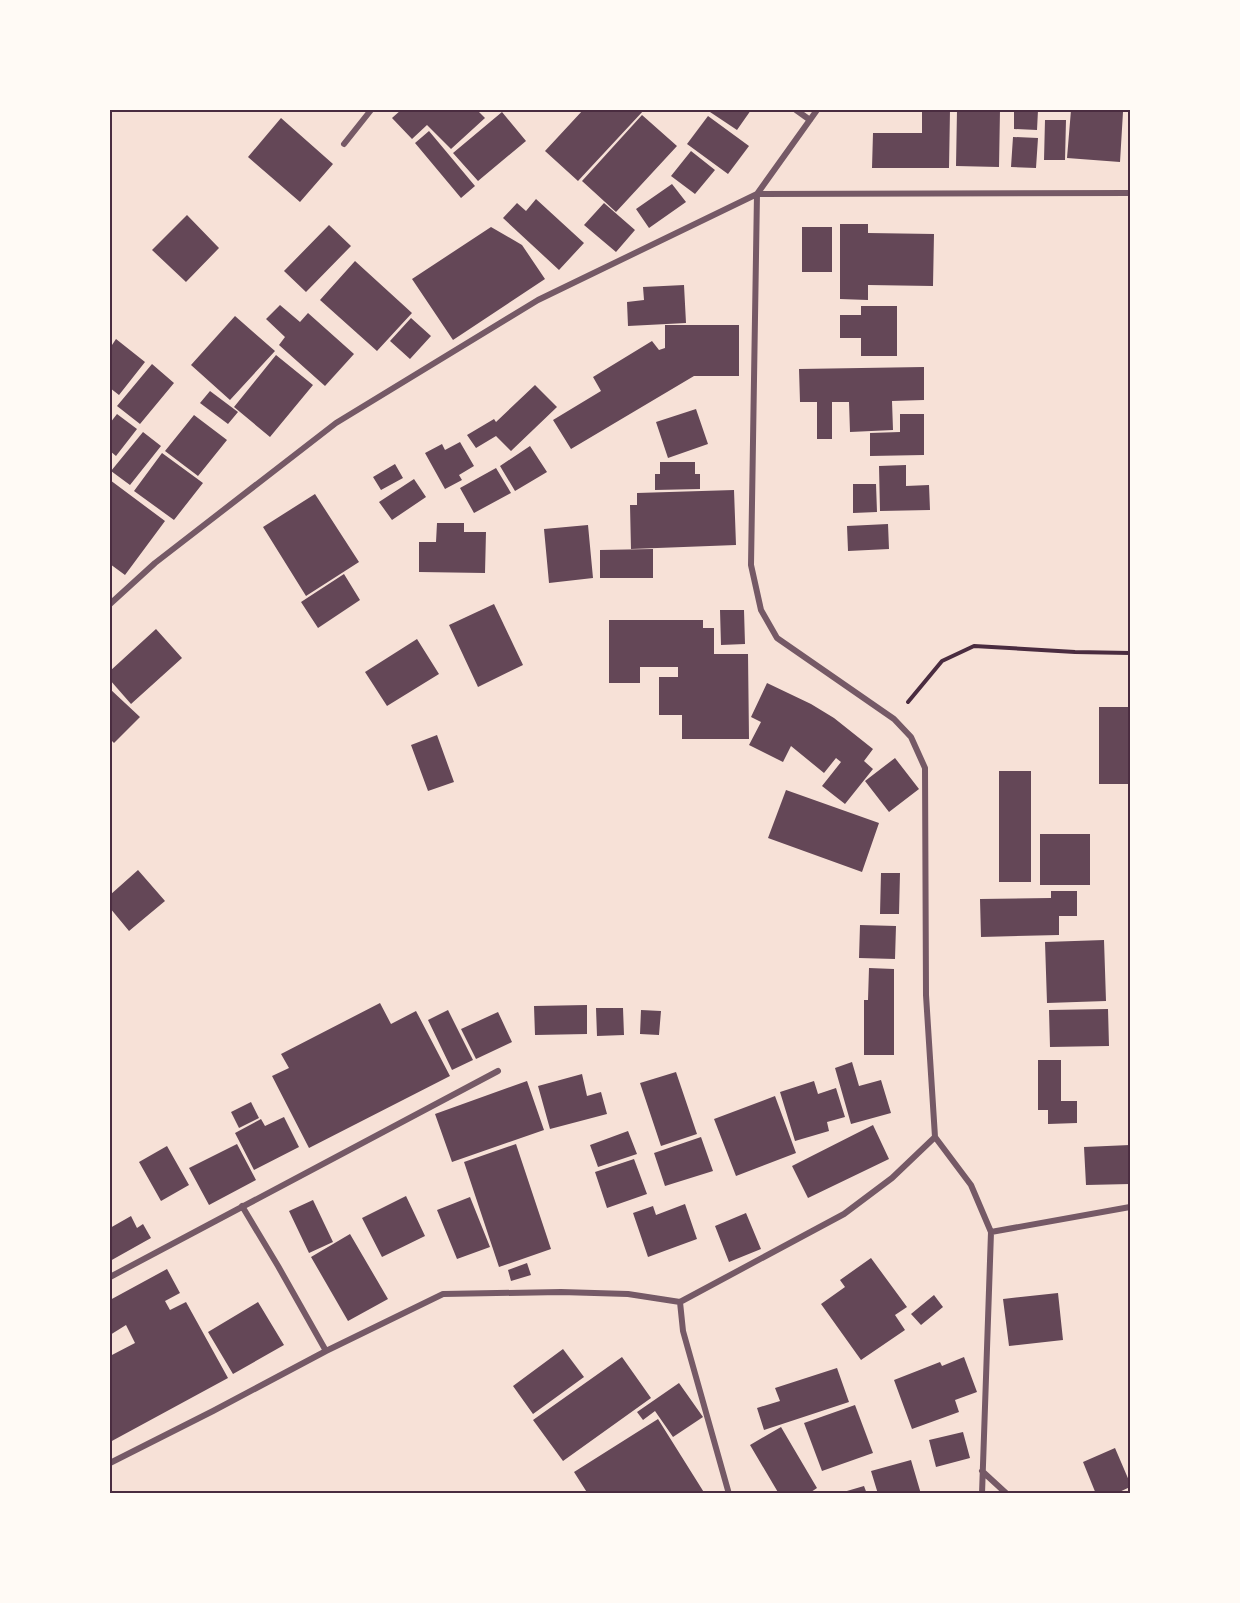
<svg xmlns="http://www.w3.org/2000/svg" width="1240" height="1603" font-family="Raleway,sans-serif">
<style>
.building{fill:#644757}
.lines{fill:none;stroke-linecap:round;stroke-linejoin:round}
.path{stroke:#4a2c40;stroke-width:4}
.minor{stroke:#755966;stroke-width:6}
.neatline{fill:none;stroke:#4a2c40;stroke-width:2}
</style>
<rect width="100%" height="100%" fill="#f7e1d7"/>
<path class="building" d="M401,110h76l8,8 -34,31 -24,-24 -15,14 -20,-21z
M583,110h61l-66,71 -33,-30z
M707,110h44l-14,20z
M922,110h28l-1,58h-77l1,-35h49z
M957,110h43l-1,57 -43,-1z
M1014,110h24l-1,20 -23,-1z
M1071,110l52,2 -3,50 -53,-4z
M1128,110h2v52h-2z
M502,112l24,29 -48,40 -25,-28z
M642,115l35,31 -61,66 -34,-31z
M708,116l41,30 -21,28 -41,-30z
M281,118l52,46 -33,38 -52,-45z
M1045,120h21l-1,40h-21z
M429,131l46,55 -14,12 -46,-55z
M1013,137l25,1 -2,30 -25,-1z
M691,151l24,19 -20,24 -24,-18z
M672,184l14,18 -37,26 -13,-19z
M536,199l48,44 -25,27 -56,-52 14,-15 9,8z
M604,203l31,27 -19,22 -32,-27z
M187,215l32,33 -33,34 -34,-32z
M840,224h28v9l66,1 -1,52 -65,-1v15l-28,-1z
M329,225l22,21 -45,46 -22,-21z
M491,227l31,18 23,34 -92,61 -41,-61z
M802,227h30v45h-30z
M355,261l57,52 -35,38 -57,-51z
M684,285l2,38 -58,3 -1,-24 17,-2 -1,-13z
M280,305l20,17 8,-9 46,41 -29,32 -46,-41 6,-8 -19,-18z
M861,306h36v50h-36v-18h-21v-23h21z
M235,316l40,35 -45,49 -39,-35z
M411,318l20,18 -21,23 -20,-18z
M665,325h74v51h-45l-123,73 -18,-29 48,-29 -8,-14 59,-36 7,9 6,-2z
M116,339l29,23 -26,33 -9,-7v-40z
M276,355l37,30 -43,52 -36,-30z
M152,364l22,19 -34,41 -23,-18z
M924,367v33l-32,1 1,29 -43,2 -1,-30h-17v37h-15v-37h-17l-1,-33z
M535,385l22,22 -46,44 -15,-15 -20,12 -9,-13 27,-16 2,3z
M210,391l28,21 -10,12 -28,-21z
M696,409l12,35 -40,14 -12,-36z
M117,414l20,15 -21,27 -6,-5v-28z
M900,414h24v41l-54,1v-23l30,-1z
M194,415l33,25 -29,36 -33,-25z
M143,432l18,14 -31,39 -19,-14z
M460,442l14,24 -15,9 3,5 -17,9 -20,-36 17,-9 3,6z
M530,446l17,26 -32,19 -15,-25z
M162,453l41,30 -29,37 -40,-29z
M660,462h35v12h5v15l-45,1v-16h5z
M395,464l8,14 -22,12 -8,-13z
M906,465v21l23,-1 1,25 -50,1 -1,-45z
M496,468l15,25 -37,20 -14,-25z
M414,479l12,18 -34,23 -13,-18z
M110,480l55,41 -40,54 -15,-11z
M853,484h23l1,28 -24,1z
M734,490l2,55 -105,4 -1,-44h7v-12z
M315,494l44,68 -53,34 -43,-69z
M437,523h27v9h22l-1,41 -66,-1v-30h17z
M888,524l1,25 -41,2 -1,-25z
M588,525l5,53 -44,5 -5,-54z
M653,549v29h-53v-28z
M344,574l16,26 -42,28 -17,-26z
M494,604l29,61 -45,22 -29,-62z
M720,610h24l1,34 -24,1z
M609,620h94v8h11v26h34l1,85h-67v-24h-23v-38h19v-10h-38v16h-31z
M156,629l26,29 -51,46 -21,-24v-9z
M417,639l22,35 -52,32 -22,-34z
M767,683l44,21 23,14 39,31 -9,12 9,8 -28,35 -23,-18 19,-24 -5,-4 -12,15 -33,-27 -8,16 -34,-17 12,-23 -10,-5z
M110,689l30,28 -26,26 -4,-4z
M1099,707h31v77h-31z
M437,735l17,47 -26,9 -17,-46z
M895,758l24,31 -30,23 -24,-31z
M999,771h32v111h-32z
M786,790l93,33 -17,49 -94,-34z
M1040,834h50v51h-50z
M138,870l27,31 -36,30 -19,-23v-13z
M881,873h19l-1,41h-19z
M1051,891h26v25h-18v19l-78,2 -1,-38 71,-1z
M860,925l36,1 -1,33 -36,-1z
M1104,940l2,61 -59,2 -2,-61z
M869,968l25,1v86h-30v-55h4z
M380,1003l11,21 25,-13 34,65 -141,72 -37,-72 17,-8 -8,-14z
M587,1005v29l-52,1 -1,-29z
M596,1008h27l1,27 -27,1z
M1108,1009l1,37 -59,1 -1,-37z
M448,1010l25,50 -21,10 -24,-50z
M641,1010l20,1 -2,24 -19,-1z
M498,1012l14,30 -36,17 -15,-30z
M1038,1060h23v41h16v22l-29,1v-14h-10z
M852,1062l7,24 22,-6 10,33 -40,11 -16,-56z
M676,1072l21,62 -36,12 -21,-63z
M582,1074l5,22 14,-4 6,22 -57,15 -12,-43z
M527,1081l17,49 -92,32 -17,-48z
M814,1081l4,13 18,-6 9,29 -18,5 2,9 -34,10 -15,-49z
M775,1096l21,57 -60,23 -22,-57z
M251,1102l8,16 -20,10 -8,-16z
M284,1117l15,30 -45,23 -19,-37 26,-14 4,7z
M873,1125l16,34 -81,39 -16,-32z
M628,1131l9,23 -39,13 -8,-22z
M701,1137l12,34 -48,15 -11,-33z
M237,1144l19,36 -47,25 -20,-37z
M516,1144l35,105 -52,18 -35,-105z
M1130,1145v39l-44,1 -2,-38z
M167,1146l22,39 -28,16 -22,-39z
M634,1159l13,35 -40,14 -12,-36z
M406,1196l19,40 -43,21 -20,-39z
M470,1197l20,50 -33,12 -20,-49z
M313,1200l20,42 -24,11 -20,-42z
M685,1204l12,35 -49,18 -15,-44 20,-7 3,9z
M746,1213l15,36 -32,13 -14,-36z
M131,1216l6,12 6,-4 8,14 -41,23v-33z
M350,1234l38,65 -40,22 -37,-64z
M871,1258l36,49 -12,8 10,15 -44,30 -40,-56 24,-17 -5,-7z
M527,1263l4,12 -20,6 -3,-11z
M167,1269l13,24 -15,8 5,9 16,-8 42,76 -118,64v-86l25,-13 -9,-18 -16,10v-35z
M1058,1293l5,47 -54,6 -6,-47z
M934,1295l9,12 -22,18 -10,-11z
M258,1302l26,43 -51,29 -25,-42z
M563,1349l21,28 -51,37 -20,-28z
M622,1357l29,41 -88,63 -30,-41z
M964,1357l13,35 -22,8 4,12 -47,17 -18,-49 46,-18 2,4z
M837,1368l12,34 -85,28 -7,-22 23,-7 -5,-13z
M679,1383l24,34 -30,20 -18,-26 -12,9 -6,-8z
M855,1405l18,48 -51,18 -18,-48z
M658,1419l47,75h-117l-14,-22z
M781,1427l36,61 -9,6h-29l-29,-49z
M963,1432l7,26 -34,9 -7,-27z
M1115,1448l15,35v4l-15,7h-19l-13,-32z
M911,1460l10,34h-43l-7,-23z
M864,1486l3,8h-27v-1z"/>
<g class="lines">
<path class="path" d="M908,702l34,-41 32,-15 101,6 55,1"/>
<path class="minor" d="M796,110l14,10
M817,110l-60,84 -6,371 10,45 16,28 117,81 17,18 14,31 1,227 9,142 36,48 20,47 -9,262
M344,144l27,-34
M110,604l45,-41 181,-140 202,-123 219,-106 373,-1
M242,1206l36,60 48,85
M991,1232l139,-25
M110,1277l388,-206
M680,1302l3,29 46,163
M110,1463l103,-52 113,-60 117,-57 118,-2 67,2 52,8 164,-88 48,-36 43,-41
M982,1471l25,23"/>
</g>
<rect width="1240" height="1603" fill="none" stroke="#fffaf5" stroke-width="222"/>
<rect x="111" y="111" width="1018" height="1381" class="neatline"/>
</svg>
